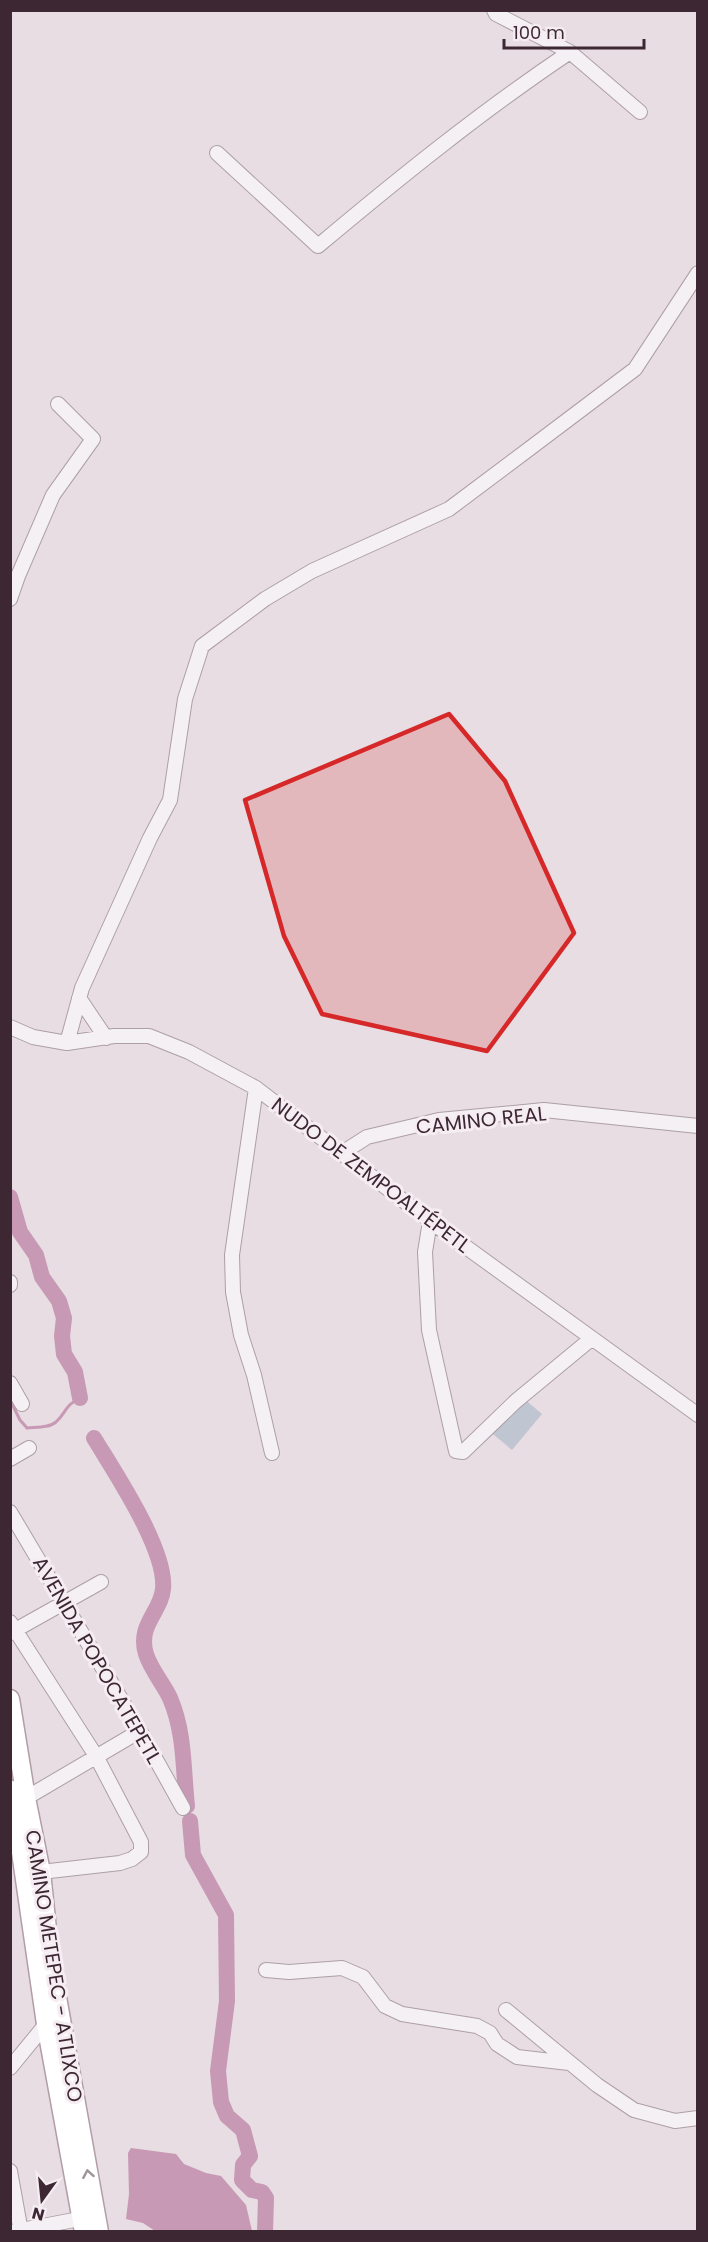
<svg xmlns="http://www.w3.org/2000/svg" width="708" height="2242" font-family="Poppins,sans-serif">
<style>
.pitch{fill:#bfc5d1}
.water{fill:#c799b4}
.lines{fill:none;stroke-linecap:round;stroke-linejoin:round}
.stream{stroke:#c799b4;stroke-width:3}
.river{stroke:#c799b4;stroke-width:16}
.minor-casing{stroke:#ad9fa6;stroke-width:16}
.major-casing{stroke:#b29da8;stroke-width:21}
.minor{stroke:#f5f0f3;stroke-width:14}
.major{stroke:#fff;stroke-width:18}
.oneway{stroke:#9e9398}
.marked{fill:#d62828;fill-opacity:0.2;stroke:#d62828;stroke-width:4.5;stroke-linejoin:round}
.labels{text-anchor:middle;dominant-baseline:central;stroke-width:6;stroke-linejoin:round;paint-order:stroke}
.street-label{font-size:20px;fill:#3d2732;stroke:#f5edf1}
</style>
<rect width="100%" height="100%" fill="#e7dde2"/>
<path class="pitch" d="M523,1398l19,16 -30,36 -19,-16z"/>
<path class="water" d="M131,2148l45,6 8,10 22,9 15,3 25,29 6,26h-97l-12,-8 -17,-4 3,-25 -1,-41z"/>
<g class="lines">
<path class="stream" d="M10,1400l10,20 7,8c10,-1 22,0 29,-6 10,-9 9,-17 24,-24"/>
<path class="river" d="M10,1197l10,35 16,23 6,22 17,24 5,17 -2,18 2,18 11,18 5,26
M94,1438c21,35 73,112 69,151 -2,23 -26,36 -17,65 5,16 17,29 24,44 15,35 13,71 17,108
M190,1821l3,34 33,60 1,86 -9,70 3,31 6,14 16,14 7,26 -7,9 -1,15 10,10 10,2 4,6 -1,34"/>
<defs>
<path id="minor" d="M494,10l2,4 74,38 70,60
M217,153l101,93c81,-68 164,-135 252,-194
M10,599l8,-23 35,-81 40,-56 -35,-35
M79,998l27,40
M10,1027l23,10 34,6 47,-7h35l40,16 67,36 174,133 268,194
M67,1043l15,-55 68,-150 20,-38 15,-101 17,-53 63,-47 47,-28 137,-62 80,-60 106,-80 63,-96
M256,1088l-24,167 1,37 8,43 13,40 18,78
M342,1153l25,-16 72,-17 105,-10 154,16
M430,1221l-5,31 4,78 27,121 7,1 53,-51 75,-62
M10,1282v3
M10,1383l12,21
M10,1459l19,-11
M10,1512l130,219 43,77
M10,1622l86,134 45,86v10l-9,7 -12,4 -79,9
M10,1633l91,-51
M26,1798l114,-67
M266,1970l23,2 53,-4 21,9 22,29 17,8 75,12 13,7 7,11 20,13 52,6
M506,2010l91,75 37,25 41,11 23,-3
M10,2068l36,-44
M10,2171l11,61
M11,2232l79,-15"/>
<path id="major" d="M10,1699l16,99 15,74 9,86 49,274
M12,1790l34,234 38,208"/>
</defs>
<use href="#minor" class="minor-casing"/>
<use href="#major" class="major-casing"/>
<use href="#minor" class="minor"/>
<use href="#major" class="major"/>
</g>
<defs><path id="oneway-chevron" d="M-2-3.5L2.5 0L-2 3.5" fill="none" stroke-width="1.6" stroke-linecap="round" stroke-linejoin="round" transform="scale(1.5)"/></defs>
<use class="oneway" href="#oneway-chevron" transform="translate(88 2174) rotate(-100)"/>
<path class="marked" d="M449,714l56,67 69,152 -87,118 -165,-37 -38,-78 -39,-136z"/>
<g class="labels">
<g class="street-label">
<text transform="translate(481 1120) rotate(-6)">CAMINO REAL</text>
<text transform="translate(371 1175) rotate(37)">NUDO DE ZEMPOALTÉPETL</text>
<text transform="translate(97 1660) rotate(60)">AVENIDA POPOCATEPETL</text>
<text transform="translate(54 1966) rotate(81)">CAMINO METEPEC - ATLIXCO</text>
</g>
</g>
<rect width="708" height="2242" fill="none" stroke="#3d2732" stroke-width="24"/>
<g transform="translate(42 2200) rotate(195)" stroke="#f5edf1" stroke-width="4.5" paint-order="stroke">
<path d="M0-4.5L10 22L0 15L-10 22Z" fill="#3d2732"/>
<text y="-9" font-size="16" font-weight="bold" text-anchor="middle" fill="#3d2732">N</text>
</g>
<path d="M504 39v9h140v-9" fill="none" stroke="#3d2732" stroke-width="3"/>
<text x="513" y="39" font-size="18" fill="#3d2732" stroke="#f5edf1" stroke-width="4.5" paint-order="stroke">100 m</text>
</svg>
